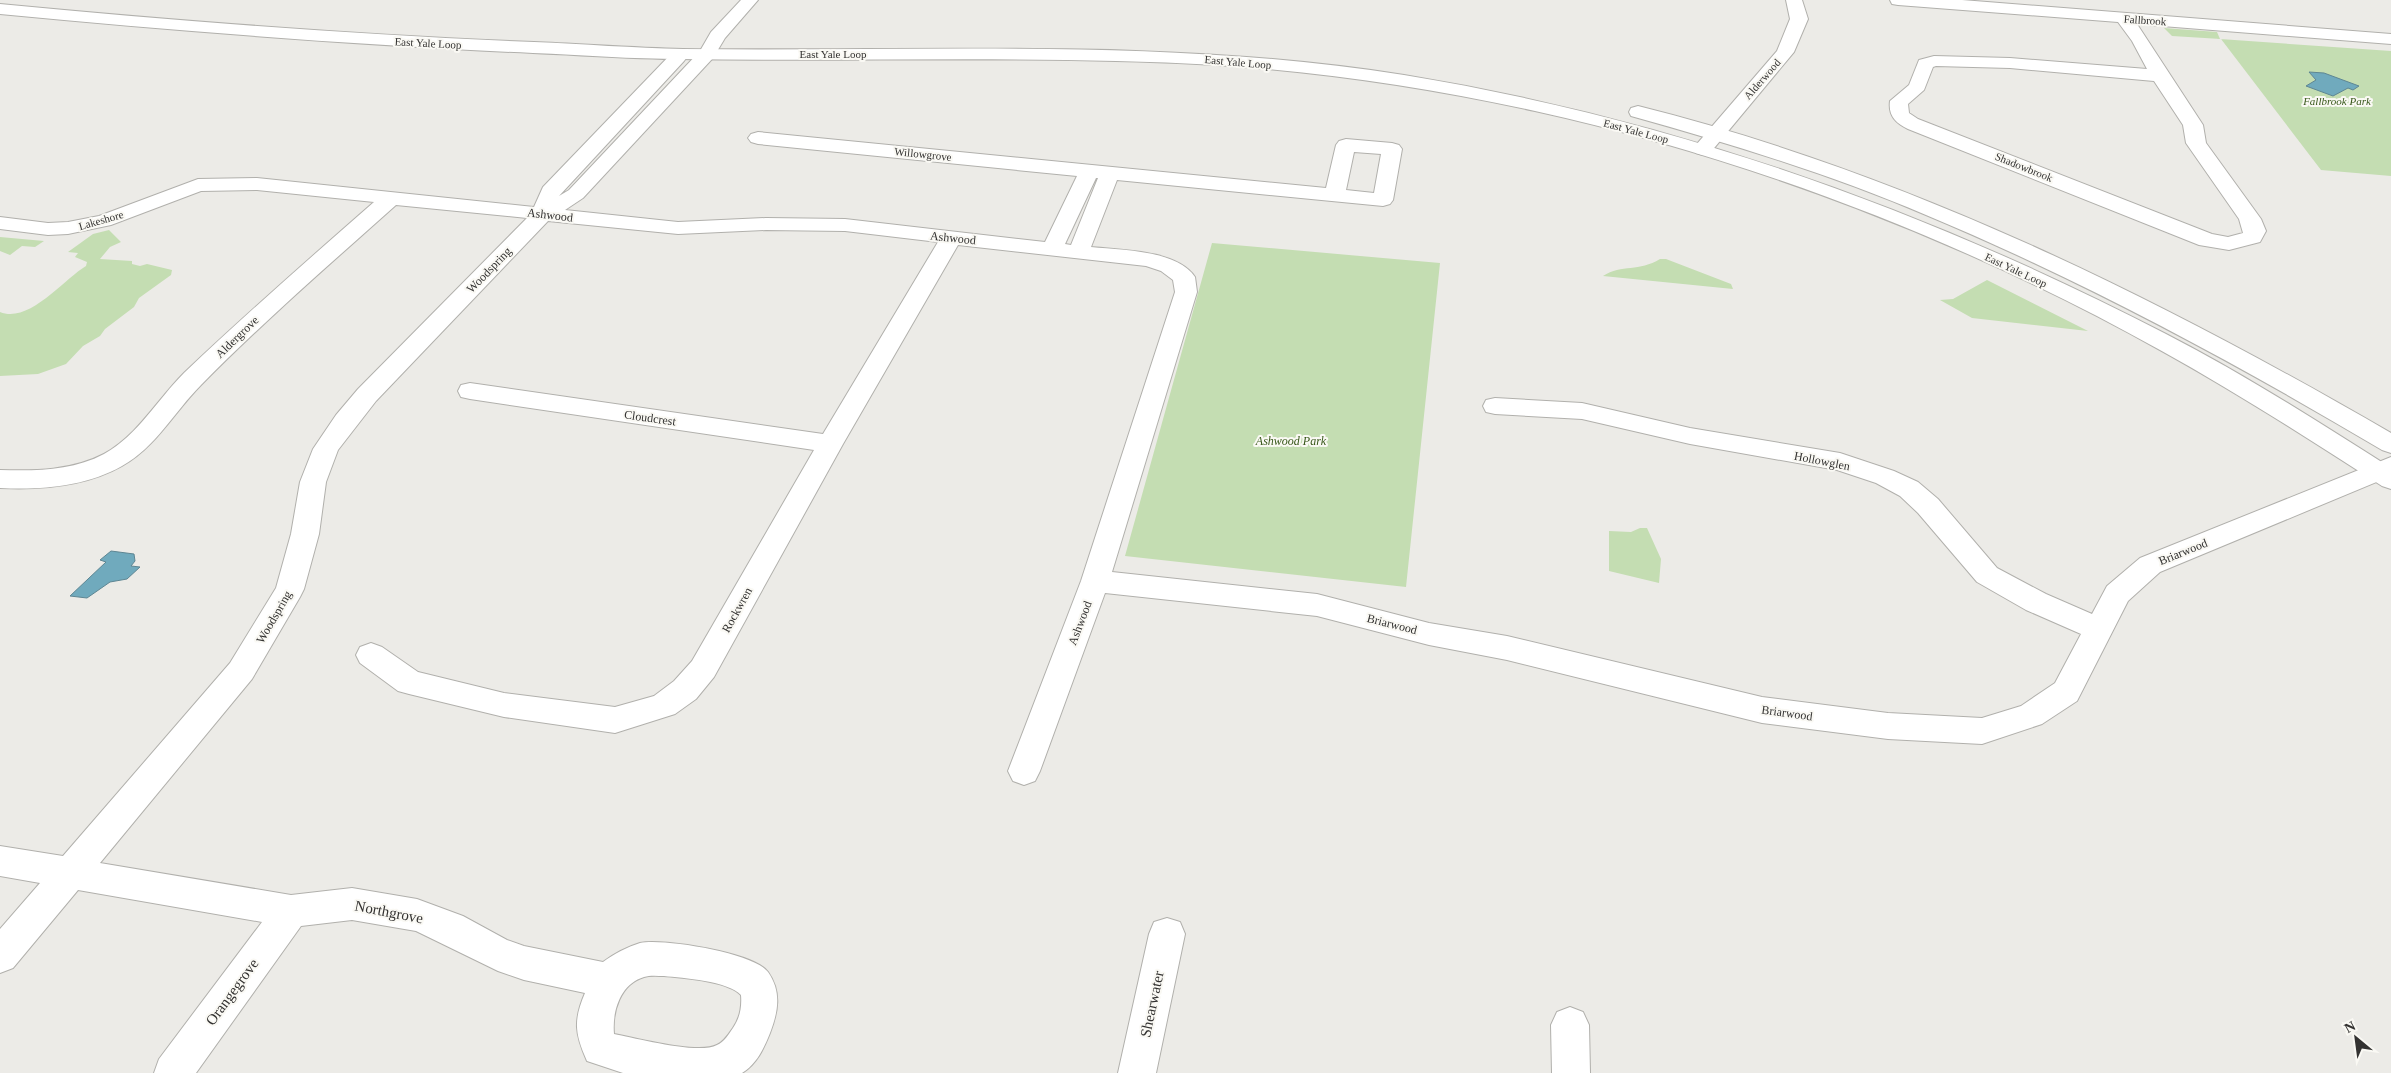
<svg xmlns="http://www.w3.org/2000/svg" width="2391" height="1073" font-family="'Times New Roman',serif">
<style>
.green{fill:#c4ddb2}
.water{fill:#70aabd;stroke:#5e8693}
.lines{fill:none;stroke-linecap:round;stroke-linejoin:round}
.minor-casing{stroke:#b1b0ac;stroke-width:2}
.major-casing{stroke:#b1b0ac;stroke-width:2}
.minor{fill:#fff;fill-rule:evenodd}
.major{fill:#fff;fill-rule:evenodd}
.labels{text-anchor:middle;dominant-baseline:central;stroke-width:4;stroke-linejoin:round;paint-order:stroke}
.far-street-label{font-size:11px;fill:#333231;stroke:#faf9f4}
.far-park-label{font-size:11px;font-style:italic;fill:#375719;stroke:#faf9f4}
.street-label{font-size:12px;fill:#333231;stroke:#faf9f4}
.park-label{font-size:12px;font-style:italic;fill:#375719;stroke:#faf9f4}
.near-street-label{font-size:15px;fill:#333231;stroke:#faf9f4}
</style>
<rect width="100%" height="100%" fill="#ecebe7"/>
<path class="green" d="M2164,28l53,4 3,7 171,12v125l-70,-6 -100,-131 -49,-3z
M109,230l12,12 -11,5 -10,12 32,2v3l8,2 7,-2 25,6 -1,5 -32,23 -5,9 -29,22 -5,7 -17,10 -17,18 -28,10 -38,2v-64c29,12 64,-33 86,-46l1,-4 -12,-5 3,-4 -10,-1 25,-18z
M0,237l44,4 -9,6 -13,-1 -12,9 -10,-4z
M1212,243l228,20 -34,324 -281,-31z
M1660,259h6l65,25 2,5 -130,-13c19,-12 36,-4 57,-17z
M1987,280l101,51 -116,-13 -32,-18 13,-1z
M1640,528h7l14,31 -2,24 -50,-12v-40l22,1z"/>
<path class="water" d="M2309,72l15,1 35,13 -6,4 -5,-2 -15,8 -27,-10 10,-6z
M111,551l23,3 1,7 -4,5 9,1 -13,12 -17,3 -23,16 -17,-2 36,-34 -6,-2z"/>
<g class="lines">
<defs>
<path id="minor" d="M741,0h17l-33,38 -12,20 -130,140 -18,12 113,12 88,-4 79,1 200,23 32,-66 -319,-32 -7,-2 -3,-4 3,-4 7,-2 568,56 10,-43 3,-4 7,-2 46,4 7,2 3,4 -9,51 -3,4 -7,2 -266,-26 -26,67c30,3 86,3 104,30l2,15 -85,280 205,22 112,29 78,13 255,61 126,16 94,5 39,-12 34,-23 26,-49 -55,-24 -49,-28 -59,-69 -18,-17 -24,-13 -39,-13 -147,-26 -108,-25 -87,-5 -9,-2 -3,-6 3,-6 9,-2 87,5 108,25 150,25 54,18 24,11 20,17 59,69 49,26 46,20 15,-28 33,-28 251,-101v19l-231,96 -32,29 -51,100 -35,23 -60,20 -94,-5 -126,-16 -255,-63 -78,-15 -112,-29 -212,-23 -65,178 -5,10 -11,4 -11,-4 -5,-10 73,-190 94,-289 -2,-12 -12,-9 -15,-5 -188,-21 -115,199 -129,233 -18,22 -21,15 -60,19 -111,-16 -95,-23 -11,-3 -38,-28 -4,-8 4,-8 11,-4 11,4 36,25 86,21 111,14 39,-11 20,-15 18,-20 122,-211 -344,-51 -9,-2 -3,-6 3,-6 9,-2 353,51 115,-192 -93,-11 -79,-1 -88,4 -130,-13 -172,180 -38,49 -12,32 -7,52 -15,55 -4,8 -48,82 -152,184 191,32 61,-7 65,11 46,17 44,24 17,6 79,16c11,-8 24,-15 37,-19 23,-5 114,10 128,29 14,20 10,40 2,61 -6,15 -13,31 -28,40h-119l-36,-12c-12,-27 -14,-40 -2,-68l-61,-13 -26,-9 -82,-40 -64,-11 -51,6 -105,147h-42l5,-14 103,-137 -184,-32 -65,78 -13,5v-44l40,-46 -40,-7v-30l63,10 167,-193 46,-75 15,-54 9,-52 13,-33 23,-34 22,-26 169,-171 -131,-13c-66,59 -133,117 -195,180 -27,27 -45,62 -79,81 -37,21 -81,24 -122,22v-18c35,1 72,1 104,-16 34,-19 53,-54 80,-81 62,-59 126,-115 190,-171l-117,-12 -56,1 -90,34 -43,9 -20,1 -48,-6v-12l48,6 20,-1 31,-6 99,-37 59,-1 277,29 9,-20 129,-134h12l3,4 -3,4 -125,135 10,-6 131,-139 11,-19zM1354,152l27,2 -7,39 -28,-3zM1096,178h2l-27,67 -6,-1zM664,976c19,2 64,5 77,19 1,12 -1,23 -8,33 -4,6 -9,14 -16,17 -19,10 -81,-7 -103,-11 -2,-22 6,-50 30,-57 6,-2 14,-1 20,-1z
M1786,0h16l6,19 -14,33 -84,101 -7,2 -7,-2 -3,-4 3,-4 81,-94 13,-32z
M1890,0h72l429,34v10l-254,-20 66,101 3,18 55,76 5,12 -6,11 -31,8 -30,-5 -291,-116c-12,-6 -20,-13 -18,-28l19,-16 10,-25 15,-4 76,2 137,11 -15,-28 -14,-19 -220,-17 -6,-1zM1936,66l74,2 144,13 29,44 3,18 53,76 4,14 -15,4 -16,-3 -294,-115 -9,-6 -1,-9 16,-14 9,-23z
M1167,918l13,4 5,12 -29,139h-38l31,-139 5,-12z
M1570,1007l13,5 6,13 1,48h-38l-1,-48 6,-13z"/>
<path id="major" d="M0,4c178,17 355,31 534,38 50,2 99,6 149,7 240,3 482,-12 721,26 269,44 521,134 762,259 78,40 151,87 225,134v21l-9,-3c-73,-47 -146,-94 -222,-136 -191,-107 -411,-192 -625,-239 -105,-23 -212,-39 -319,-46 -178,-10 -356,-3 -534,-6 -50,0 -100,-4 -149,-6 -178,-8 -356,-22 -533,-39z
M1638,106c268,67 515,189 753,327v20l-9,-3c-148,-88 -298,-169 -456,-235 -96,-41 -195,-71 -295,-99l-2,-4 2,-4z"/>
</defs>
<use href="#minor" class="minor-casing"/>
<use href="#major" class="major-casing"/>
<use href="#minor" class="minor"/>
<use href="#major" class="major"/>
</g>
<g class="labels">
<g class="far-street-label">
<text transform="translate(2145 20) rotate(4)">Fallbrook</text>
<text transform="translate(428 43) rotate(3)">East Yale Loop</text>
<text x="833" y="54">East Yale Loop</text>
<text transform="translate(1238 62) rotate(5)">East Yale Loop</text>
<text transform="translate(1762 79) rotate(-49)">Alderwood</text>
<text transform="translate(1636 131) rotate(15)">East Yale Loop</text>
<text transform="translate(923 154) rotate(6)">Willowgrove</text>
<text transform="translate(2024 167) rotate(22)">Shadowbrook</text>
<text transform="translate(101 220) rotate(-16)">Lakeshore</text>
<text transform="translate(2016 270) rotate(25)">East Yale Loop</text>
</g>
<g class="far-park-label">
<text x="2337" y="101">Fallbrook Park</text>
</g>
<g class="street-label">
<text transform="translate(550 215) rotate(7)">Ashwood</text>
<text transform="translate(953 238) rotate(6)">Ashwood</text>
<text transform="translate(489 270) rotate(-46)">Woodspring</text>
<text transform="translate(237 337) rotate(-44)">Aldergrove</text>
<text transform="translate(650 418) rotate(8)">Cloudcrest</text>
<text transform="translate(1822 461) rotate(11)">Hollowglen</text>
<text transform="translate(2183 552) rotate(-22)">Briarwood</text>
<text transform="translate(737 610) rotate(-61)">Rockwren</text>
<text transform="translate(274 617) rotate(-60)">Woodspring</text>
<text transform="translate(1080 623) rotate(-69)">Ashwood</text>
<text transform="translate(1392 624) rotate(14)">Briarwood</text>
<text transform="translate(1787 713) rotate(8)">Briarwood</text>
</g>
<g class="park-label">
<text x="1291" y="441">Ashwood Park</text>
</g>
<g class="near-street-label">
<text transform="translate(389 912) rotate(11)">Northgrove</text>
<text transform="translate(232 992) rotate(-54)">Orangegrove</text>
<text transform="translate(1152 1004) rotate(-78)">Shearwater</text>
</g>
</g>
<g transform="translate(2356 1038) rotate(331)" stroke="#faf9f4" stroke-width="4" paint-order="stroke">
<path d="M0-4L9 19L0 12L-9 19Z" fill="#333231"/>
<text y="-8" font-size="14" font-weight="bold" text-anchor="middle" fill="#333231">N</text>
</g>
</svg>
